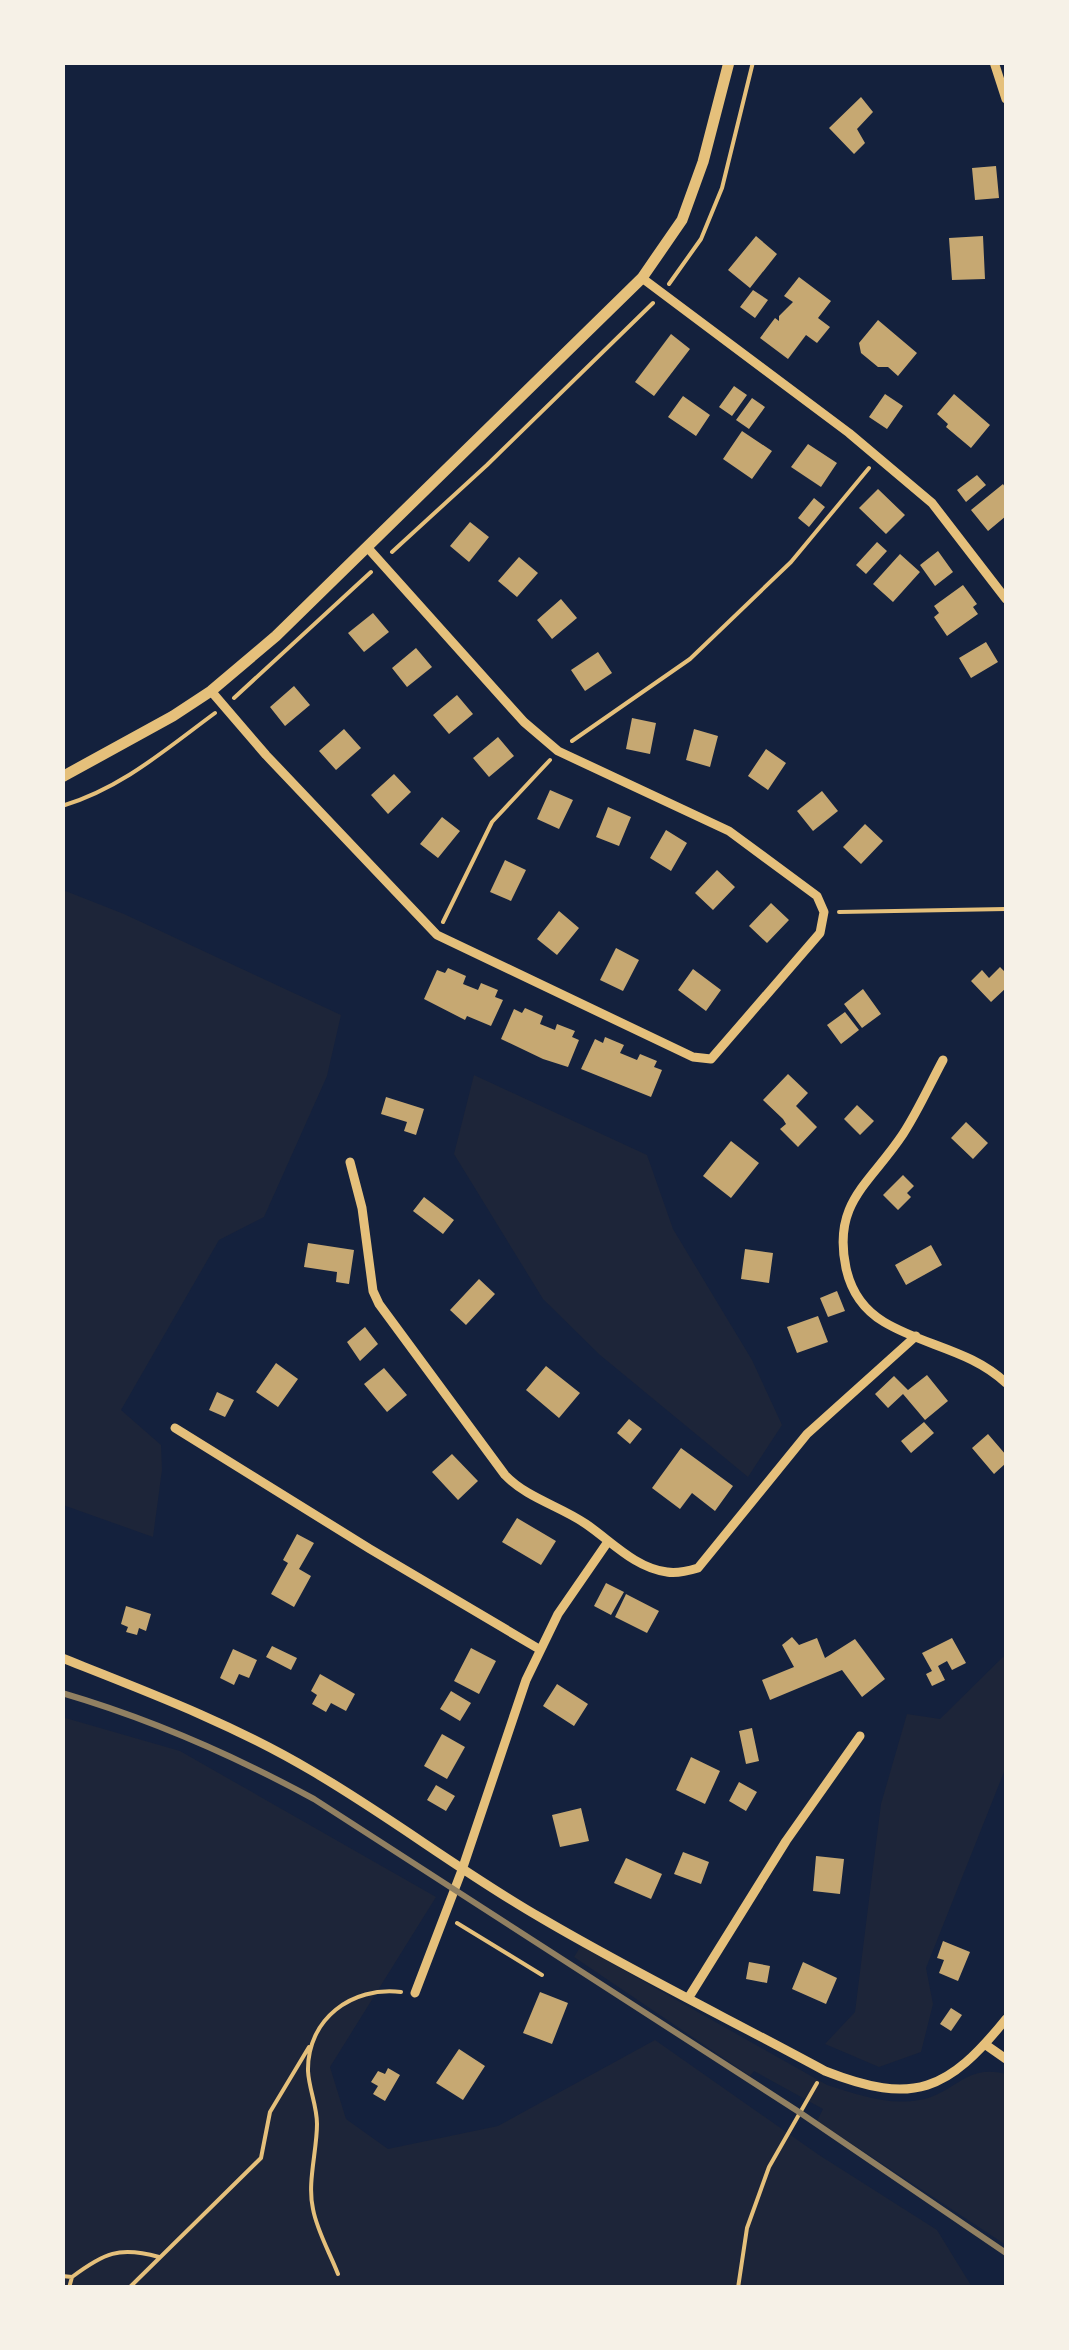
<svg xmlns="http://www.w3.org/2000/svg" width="1069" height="2350" font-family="'Roboto Condensed',sans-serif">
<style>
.green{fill:#1d2539}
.building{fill:#c6a872}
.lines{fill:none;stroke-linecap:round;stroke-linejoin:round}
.path{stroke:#e5c07b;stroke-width:4}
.minor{stroke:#e5c07b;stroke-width:9}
.tertiary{stroke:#e5c07b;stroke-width:11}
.rail{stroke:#918062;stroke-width:6}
</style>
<rect width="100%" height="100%" fill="#14213d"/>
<path class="green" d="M63,890l61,24 217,101 -14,61 -63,141 -45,23 -98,170 40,35 1,25 -9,67 -90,-32z
M474,1075l173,80 26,74 79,131 30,65 -34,52 -148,-122 -57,-56 -89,-145z
M1003,1657l3,1v109l-80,201 7,36 -12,48 -42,15 -54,-23 30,-32 26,-208 26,-90 33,5z
M62,1717l118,34 256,146 -106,170 16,52 42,30 110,-23 157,-86 164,115 118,75 35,57h-909z
M581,1946l246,139c29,9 61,21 92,15 36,-6 46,-37 87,-26v171l-189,-124 6,-12 -69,-38 -4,5 -176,-119z"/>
<path class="building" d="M861,97l12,15 -16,17 8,14 -11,11 -25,-26z
M996,166l3,32 -24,2 -3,-32z
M756,236l21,18 -27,34 -22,-18z
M983,236l2,43 -33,1 -3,-42z
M799,277l32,24 -13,17 12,9 -13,16 -11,-8 -18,24 -28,-21 15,-20 4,3v-5l14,-14 -9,-6z
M753,290l15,10 -13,18 -15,-11z
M878,320l39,33 -19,23 -10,-9h-10l-17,-14 -2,-10z
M671,334l19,15 -36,47 -19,-14z
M734,386l13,9 -15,21 -13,-9z
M885,394l18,12 -16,23 -18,-12z
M954,394l36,31 -19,23 -25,-21 2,-3 -11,-10z
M683,396l27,19 -14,21 -28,-19z
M752,398l13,9 -16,22 -13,-9z
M742,431l30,20 -20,28 -29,-20z
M808,444l29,19 -16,24 -30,-20z
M977,475l9,10 -20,17 -9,-12z
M1003,484l3,5v27l-18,15 -17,-21z
M878,489l27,26 -19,19 -27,-26z
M814,498l11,9 -16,20 -11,-9z
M470,522l19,15 -20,25 -19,-16z
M877,542l10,9 -21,23 -10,-9z
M938,551l15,21 -18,14 -15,-21z
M900,554l20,18 -27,30 -20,-18z
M519,557l19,16 -21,24 -19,-16z
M963,585l14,19 -4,3 5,7 -31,22 -13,-19 5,-4 -5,-7z
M561,599l16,19 -25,21 -15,-19z
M373,613l16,19 -25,20 -16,-19z
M986,642l12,20 -27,16 -12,-20z
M416,648l16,19 -25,20 -15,-19z
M598,652l14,21 -27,18 -14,-21z
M294,686l16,19 -25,21 -15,-19z
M457,695l16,19 -24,20 -16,-19z
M632,718l24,5 -6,31 -24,-5z
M344,729l17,19 -25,22 -17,-19z
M694,729l24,7 -8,31 -24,-7z
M498,737l16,19 -25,21 -16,-19z
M766,749l20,14 -18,27 -20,-14z
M394,774l17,18 -23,22 -17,-19z
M550,790l23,10 -14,29 -22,-10z
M822,791l16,20 -25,20 -16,-20z
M608,807l23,10 -12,29 -23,-9z
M442,817l18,14 -22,27 -18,-14z
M865,824l18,17 -22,23 -18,-17z
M666,830l21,13 -16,28 -21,-13z
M505,860l21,10 -15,31 -21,-9z
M717,870l18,17 -22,23 -18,-17z
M771,903l18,17 -22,23 -18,-17z
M559,911l20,17 -22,27 -20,-16z
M616,948l23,12 -16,31 -23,-11z
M1000,967l6,6v15l-15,14 -20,-21 11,-11 7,8z
M448,968l18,8 -3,8 15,6 3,-7 17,7 -3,7 8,3 -12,26 -24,-10 -2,4 -41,-21 13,-29 8,3z
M693,969l28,21 -15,21 -28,-21z
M863,989l18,25 -19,14 -18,-24z
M525,1008l18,8 -3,8 15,6 2,-6 18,7 -3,6 7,3 -11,27 -25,-8 -42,-20 13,-30 8,4z
M845,1012l14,18 -18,14 -14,-19z
M605,1037l19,8 -4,8 17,7 3,-6 17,7 -3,6 8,3 -11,27 -70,-28 14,-30 8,4z
M788,1074l20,19 -12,13 21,21 -19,20 -18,-18 6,-5 -3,-5 -20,-19z
M386,1097l38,12 -8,26 -12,-4 3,-9 -26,-8z
M857,1105l17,16 -14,14 -16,-16z
M966,1122l22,21 -15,16 -22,-21z
M731,1141l28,22 -28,35 -28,-22z
M903,1175l11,11 -7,7 4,4 -13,13 -15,-15z
M424,1197l30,23 -11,14 -30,-23z
M308,1243l46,7 -5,34 -13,-2 1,-10 -33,-5z
M931,1245l11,20 -36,20 -11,-20z
M745,1249l28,4 -4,30 -28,-4z
M479,1279l16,15 -29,31 -16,-15z
M837,1291l8,20 -17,6 -8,-19z
M818,1316l10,26 -31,11 -10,-26z
M365,1327l13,17 -18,17 -13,-19z
M276,1363l22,16 -20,28 -22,-15z
M546,1366l34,27 -21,25 -33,-28z
M384,1368l23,27 -20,17 -23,-28z
M927,1375l21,26 -23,19 -22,-26 -15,14 -13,-14 19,-18 14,14z
M217,1392l17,8 -9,17 -16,-7z
M629,1419l13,10 -12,15 -13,-11z
M924,1422l10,11 -23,20 -10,-12z
M988,1434l18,21v8l-12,11 -22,-26z
M681,1448l52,38 -18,25 -23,-18 -12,16 -28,-21z
M452,1454l26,27 -20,19 -26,-28z
M517,1518l39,23 -15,24 -39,-23z
M297,1534l17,9 -15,26 12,7 -17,31 -23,-13 17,-31 -5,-3z
M606,1583l18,9 -13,23 -17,-9z
M626,1594l33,17 -12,22 -32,-16z
M126,1606l25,8 -5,17 -7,-3 -2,7 -11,-3 2,-5 -7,-3z
M792,1637l7,8 18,-7 8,20 30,-19 30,40 -23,18 -20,-27 -72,30 -8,-20 32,-13 -12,-22z
M952,1638l14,25 -14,7 -5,-9 -9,5 7,14 -13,6 -6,-12 6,-3 -10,-18z
M272,1646l25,12 -6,12 -25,-13z
M471,1648l25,13 -17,33 -25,-13z
M233,1649l24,11 -8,18 -10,-4 -5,11 -14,-7z
M320,1674l35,20 -9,17 -15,-8 -5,9 -14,-8 5,-9 -6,-4z
M557,1684l31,20 -14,22 -31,-20z
M451,1691l20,12 -11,18 -20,-12z
M752,1728l7,33 -13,3 -7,-33z
M442,1734l23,13 -18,32 -23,-13z
M691,1757l29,14 -15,33 -29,-14z
M739,1782l18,10 -11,19 -17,-10z
M436,1785l19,11 -9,15 -19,-11z
M581,1808l8,33 -29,6 -8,-32z
M683,1852l26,10 -8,22 -27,-10z
M816,1856l28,3 -4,35 -27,-3z
M626,1858l36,16 -11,25 -37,-16z
M943,1941l27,11 -12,29 -19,-8 5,-13 -7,-2z
M749,1962l21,4 -3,17 -21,-4z
M803,1962l34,16 -11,26 -34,-15z
M540,1992l28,11 -16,41 -29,-11z
M951,2008l11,7 -11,16 -11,-7z
M459,2049l26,17 -22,34 -27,-17z
M388,2068l12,7 -15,26 -12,-7 5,-8 -7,-4 7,-11 7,3z"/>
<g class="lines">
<path class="path" d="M669,284l32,-45 21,-51 31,-126
M392,552l95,-87 166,-162
M234,698l137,-126
M572,741l118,-82 101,-97 78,-94
M62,806c60,-18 104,-57 153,-93
M839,912l167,-3
M443,922l49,-100 58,-62
M457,1923l85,52
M338,2274c-8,-21 -21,-43 -25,-65 -6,-26 4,-58 4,-85 0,-18 -8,-35 -9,-53 -1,-52 44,-85 93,-79
M62,2276l10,1 -3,11
M72,2277c32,-24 47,-31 87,-20
M129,2288l132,-130 9,-46 39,-65
M738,2288l9,-60 22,-61 48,-84"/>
<path class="minor" d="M994,62l12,37
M642,278l207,155 83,70 74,96
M211,691l55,64 171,180 256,122 18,2 109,-126 4,-21 -7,-16 -88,-65 -171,-80 -34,-29 -157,-175
M943,1060c-13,24 -25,51 -40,74 -33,50 -71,68 -57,134 5,23 18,42 38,54 40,24 87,28 122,61
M350,1162l12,46 11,83 6,13 126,171c22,23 55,31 81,49 25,17 49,44 81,48 10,2 21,-1 31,-4l109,-134 109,-98
M175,1428l195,121 169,100
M62,1658c86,34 171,66 250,113 79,46 152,103 231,148 92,54 188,101 282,152 89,35 123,20 181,-52
M415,1993l47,-123 64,-190 32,-66 49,-71
M689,1997l97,-156 74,-105
M986,2045l20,14"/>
<path class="tertiary" d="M62,777l111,-61 38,-25 65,-55 366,-358 40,-58 21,-58 26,-100"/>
<path class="rail" d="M62,1693c89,26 171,62 252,106l485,313 207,141"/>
</g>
<rect width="1069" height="2350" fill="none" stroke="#f6f1e7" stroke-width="130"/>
</svg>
